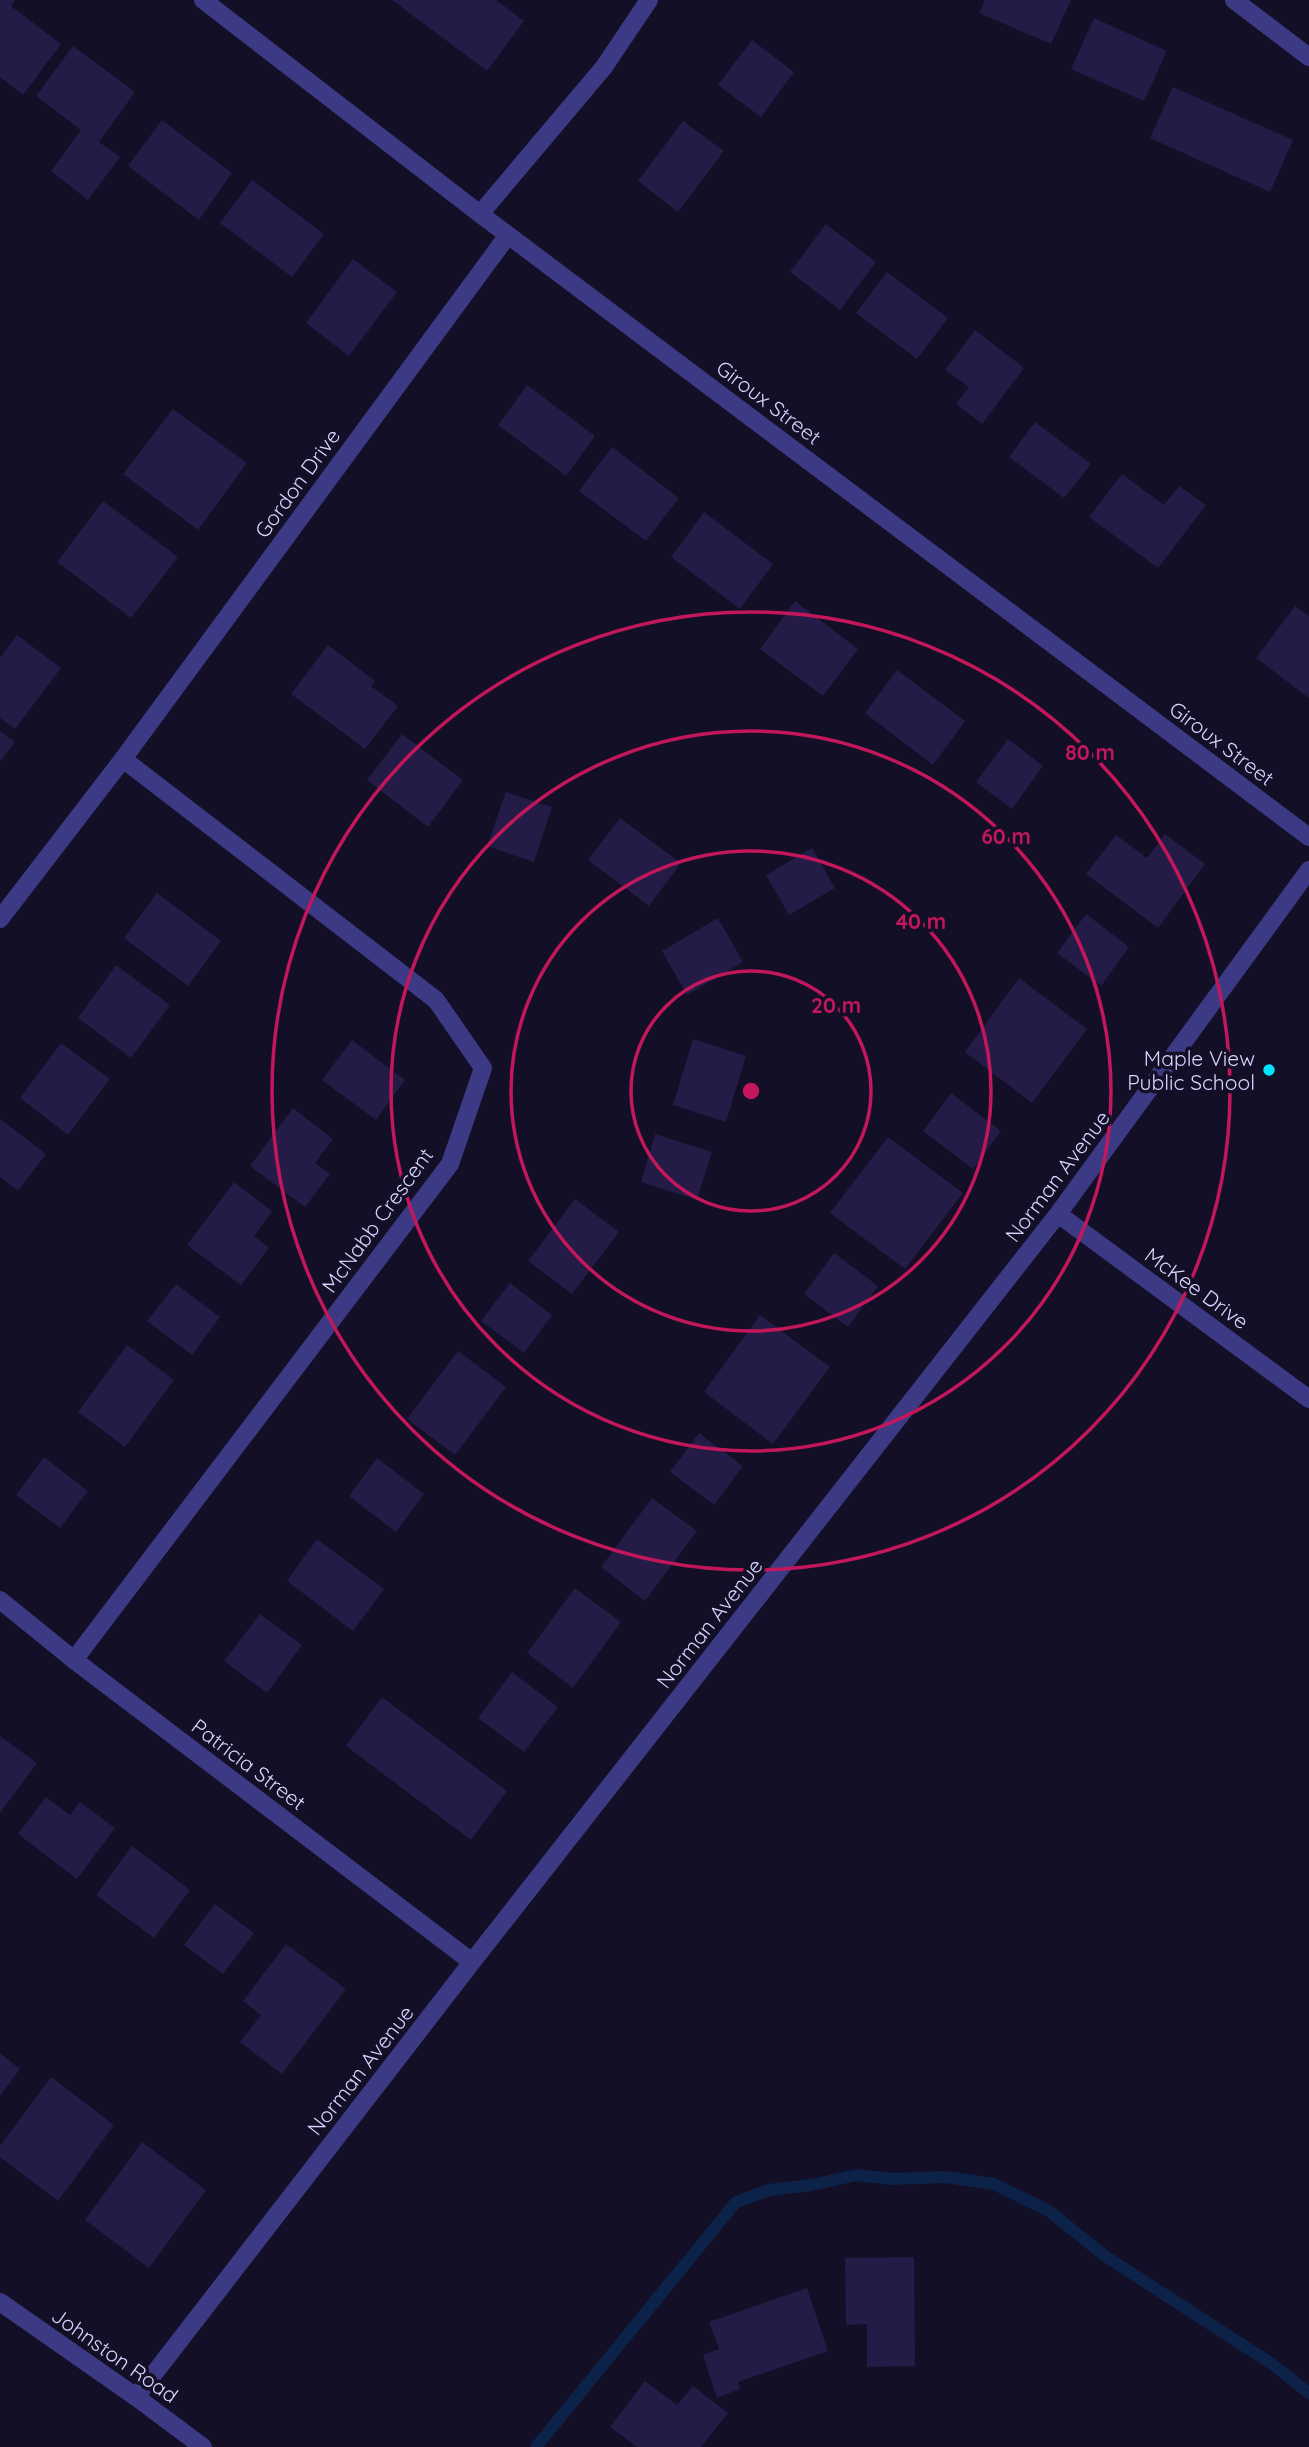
<svg xmlns="http://www.w3.org/2000/svg" width="1309" height="2447" font-family="Quicksand,sans-serif">
<style>
.lines{fill:none;stroke-linecap:round;stroke-linejoin:round}
.stream{stroke:#0c2248;stroke-width:12}
.building{fill:#241b47}
.minor{stroke:#3d3a85;stroke-width:18}
.tertiary{stroke:#3d3a85;stroke-width:18}
.ring{fill:none;stroke:#c2185b;stroke-width:3.5}
.poi-dot{fill:#00e5ff;stroke:#130f26;stroke-width:2.5}
.labels{text-anchor:middle;dominant-baseline:central;stroke-width:7;stroke-linejoin:round;paint-order:stroke}
.street-label{font-size:21px;fill:#d9d4ff;stroke:#130f26}
.poi-label{font-size:21px;fill:#d9d4ff;stroke:#130f26;text-anchor:end}
.centre{fill:#c2185b;stroke:#130f26;stroke-width:3.5}
.ring-label{font-size:21px;text-anchor:middle;font-weight:bold;fill:#c2185b;stroke:#130f26;stroke-width:7;stroke-linejoin:round;paint-order:stroke}
</style>
<rect width="100%" height="100%" fill="#130f26"/>
<g class="lines">
<path class="stream" d="M536,2447l200,-245 33,-12 42,-5 46,-10 34,4 55,-2 48,7 55,27 56,45 167,108 37,29"/>
</g>
<path class="building" d="M0,0h15l-4,6 50,38 -38,51 -23,-18z
M392,0h104l28,21 -37,50z
M985,0h86l-20,44 -72,-31z
M1094,18l73,33 -23,50 -73,-32z
M752,40l42,32 -33,45 -43,-32z
M73,46l62,46 -36,50 21,15 -32,43 -37,-29 30,-41 -45,-34z
M1173,87l120,53 -23,52 -120,-54z
M162,120l70,53 -33,47 -71,-54z
M683,121l41,30 -46,61 -40,-31z
M252,180l72,54 -32,43 -72,-54z
M826,224l50,38 -36,48 -50,-38z
M353,259l44,33 -48,64 -43,-33z
M887,272l61,46 -31,41 -61,-46z
M975,330l49,38 -42,56 -26,-20 13,-17 -24,-17z
M527,385l68,51 -29,40 -68,-51z
M173,409l74,54 -49,67 -75,-56z
M1035,422l56,42 -27,34 -55,-41z
M612,447l67,51 -33,43 -67,-50z
M1122,474l42,31 15,-19 27,19 -48,63 -69,-51z
M103,501l75,56 -47,61 -74,-56z
M704,512l69,52 -33,45 -69,-52z
M795,601l63,48 -35,47 -63,-47z
M1295,606l14,10v82l-53,-40z
M17,635l44,33 -46,61 -15,-11v-60z
M328,645l47,36 -4,5 27,20 -33,43 -74,-55z
M897,670l68,51 -32,44 -68,-52z
M0,731l15,11 -15,20z
M402,734l61,46 -35,47 -61,-47z
M1008,739l35,27 -31,43 -36,-27z
M506,792l46,15 -18,55 -47,-16z
M620,818l61,45 -32,43 -61,-46z
M1165,834l40,30 -47,64 -72,-54 30,-39 31,23z
M812,848l23,40 -46,27 -23,-40z
M157,893l64,48 -33,45 -64,-48z
M1086,914l43,33 -28,39 -44,-33z
M718,918l25,44 -56,33 -25,-44z
M116,965l54,40 -39,53 -53,-40z
M1019,978l68,51 -55,74 -67,-51z
M693,1039l53,17 -20,66 -53,-17z
M352,1040l53,40 -29,40 -54,-40z
M61,1043l49,36 -42,56 -48,-37z
M951,1093l50,38 -28,38 -50,-38z
M293,1108l40,31 -18,24 15,11 -25,33 -55,-41z
M0,1119l46,35 -28,37 -18,-14z
M655,1134l57,18 -15,48 -56,-18z
M888,1137l75,56 -58,76 -75,-56z
M234,1182l38,29 -18,25 15,12 -28,37 -54,-40z
M575,1199l44,33 -47,62 -44,-33z
M834,1253l44,33 -30,41 -44,-33z
M510,1283l42,32 -28,38 -43,-32z
M176,1284l44,33 -28,38 -45,-34z
M760,1315l70,52 -57,77 -69,-52z
M127,1345l47,35 -49,67 -47,-35z
M458,1351l48,36 -51,68 -48,-36z
M699,1433l44,33 -29,39 -44,-33z
M44,1457l44,34 -28,37 -44,-33z
M377,1458l47,36 -28,38 -47,-36z
M652,1498l45,33 -52,70 -44,-34z
M317,1539l67,50 -31,42 -66,-50z
M575,1588l46,34 -48,66 -46,-35z
M260,1614l42,31 -35,48 -43,-32z
M512,1672l46,35 -34,45 -46,-34z
M382,1697l125,94 -36,49 -125,-94z
M0,1736l37,27 -37,50z
M46,1797l24,18 10,-13 35,26 -38,51 -59,-45z
M132,1846l58,44 -36,48 -58,-43z
M215,1904l39,29 -31,41 -39,-29z
M286,1944l60,45 -64,85 -42,-32 21,-27 -18,-14z
M0,2053l20,16 -20,27z
M51,2077l63,48 -56,76 -58,-44v-11z
M142,2142l64,48 -57,78 -64,-48z
M914,2257l1,109 -48,1v-43l-21,1 -1,-67z
M807,2288l21,63 -90,31 2,7 -23,9 -14,-43 16,-6 -10,-27z
M645,2381l32,24 16,-19 35,27 -27,34h-64l-27,-20z"/>
<g class="lines">
<path class="minor" d="M203,0l277,214 829,623
M1234,0l75,57
M480,214l124,-147 45,-67
M0,919l123,-160 385,-524
M1058,1214l251,185
M0,1600l74,60 398,302
M74,1660l376,-496 33,-96 -47,-68 -313,-241
M136,2397l336,-435 586,-748 251,-344"/>
<path class="tertiary" d="M0,2302l136,95 67,50"/>
</g>
<g class="ring">
<circle cx="751" cy="1091" r="120"/>
<circle cx="751" cy="1091" r="240"/>
<circle cx="751" cy="1091" r="360"/>
<circle cx="751" cy="1091" r="479"/>
</g>
<circle class="poi-dot" cx="1269" cy="1070" r="7"/>
<g class="labels">
<g class="street-label">
<text transform="translate(769 402) rotate(37)">Giroux Street</text>
<text transform="translate(297 483) rotate(-54)">Gordon Drive</text>
<text transform="translate(1222 743) rotate(37)">Giroux Street</text>
<text transform="translate(1057 1176) rotate(-53)">Norman Avenue</text>
<text transform="translate(377 1220) rotate(-54)">McNabb Crescent</text>
<text transform="translate(1197 1288) rotate(36)">McKee Drive</text>
<text transform="translate(709 1623) rotate(-52)">Norman Avenue</text>
<text transform="translate(249 1764) rotate(37)">Patricia Street</text>
<text transform="translate(360 2070) rotate(-52)">Norman Avenue</text>
<text transform="translate(115 2355) rotate(35)">Johnston Road</text>
</g>
<g class="poi-label">
<text x="1255" y="1058">Maple View<tspan x="1255" dy="24">Public School</tspan></text>
</g>
</g>
<circle cx="751" cy="1091" r="10" class="centre"/>
<g class="ring-label">
<text x="1090" y="760">80 m</text>
<text x="1006" y="844">60 m</text>
<text x="921" y="929">40 m</text>
<text x="836" y="1013">20 m</text>
</g>
</svg>
